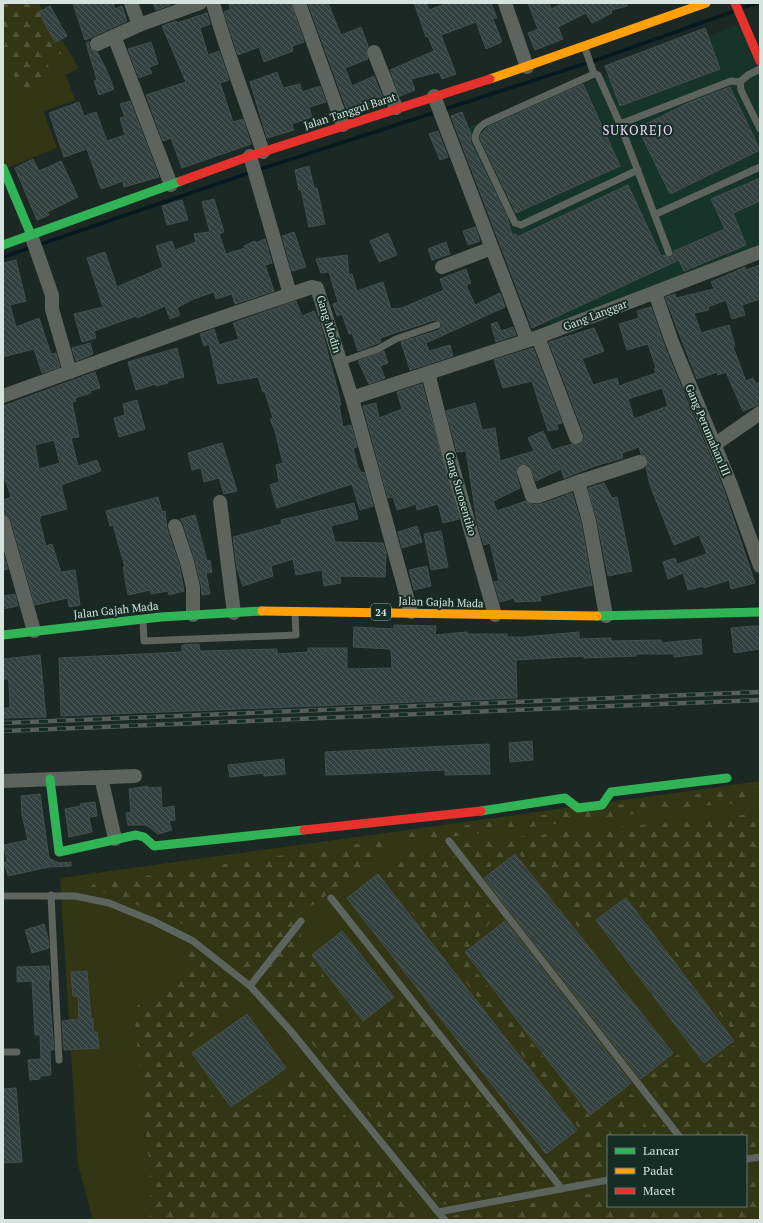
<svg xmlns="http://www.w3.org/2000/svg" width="763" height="1223" font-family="'PT Serif',serif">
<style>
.built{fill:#17342a}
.grass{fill:#333614;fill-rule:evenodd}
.forest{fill:url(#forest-firs)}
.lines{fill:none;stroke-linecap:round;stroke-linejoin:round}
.stream{stroke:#06191f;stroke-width:3.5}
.building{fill:url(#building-back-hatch);stroke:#444f4d;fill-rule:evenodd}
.lane{stroke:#5d645e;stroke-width:7}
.street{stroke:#5d645e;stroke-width:14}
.fast{stroke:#30b455;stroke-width:9}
.slow{stroke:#ff9f0a;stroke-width:9}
.jam{stroke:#e5322d;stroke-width:9}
.rail-casing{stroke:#555e5a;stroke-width:4.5}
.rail{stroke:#162d25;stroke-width:3;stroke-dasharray:9;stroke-linecap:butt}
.labels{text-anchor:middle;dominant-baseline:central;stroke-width:4;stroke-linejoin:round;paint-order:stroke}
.shield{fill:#162d25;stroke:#9caca6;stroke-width:1}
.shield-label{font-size:10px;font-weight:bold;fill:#d6e3de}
.street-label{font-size:11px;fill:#d6e3de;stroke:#162d25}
.quarter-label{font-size:13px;letter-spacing:1px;fill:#efd3fa;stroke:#162d25}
</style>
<defs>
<pattern id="forest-firs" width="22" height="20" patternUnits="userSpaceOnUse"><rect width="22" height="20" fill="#333614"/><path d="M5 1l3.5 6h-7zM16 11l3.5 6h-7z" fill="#505336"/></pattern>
<pattern id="building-back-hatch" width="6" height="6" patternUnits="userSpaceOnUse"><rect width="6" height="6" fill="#334140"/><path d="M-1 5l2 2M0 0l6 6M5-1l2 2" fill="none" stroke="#505c5b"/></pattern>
</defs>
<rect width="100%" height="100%" fill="#1b2824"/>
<path class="built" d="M737,25l23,26v195l-206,85 -96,-200z"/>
<path class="grass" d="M3,3h38l-2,2 40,63 -13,7 9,25 -32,11 14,37 -50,20 -4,-10z
M760,781v439h-667l-15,-55 -18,-287zM608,1136h138v70h-138z"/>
<path class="forest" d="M3,3h38l-2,2 30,47 -14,3 -9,7 6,10 -5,9 -19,9c-16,-9 -13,-20 -25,-34v-7l7,-17 -7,-3z
M760,786v15l-59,5 -292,36 -6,-2v-4l3,-3z
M760,813v336l-14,2v-15h-59l-41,-53 1,-5 35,-27 4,-1 14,17h4l30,-22 4,-3v-4l-109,-144h-3l-48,33 -61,-76h-5l-31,22 -20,-24 -1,-3 9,-4z
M396,838l3,1 1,3 -3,3 -100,71 6,32 58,78 38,-30 6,1 146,186 1,3 -1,1 -111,18 -144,-182 -53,-55 -42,-33 -26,-15 -55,-22 -30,-10 3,-4z
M442,846l6,2 45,63 1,4c-8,14 -18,27 -31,36l-1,3 129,164 36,-27c20,14 15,25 9,45h-28v42l-41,7 -6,-4 -16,-20 3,-5 31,-23v-5l-198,-255 -1,-5 25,-17z
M187,945l55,43 6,8 -57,41 -9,11 44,67h5l64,-45 12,-1 124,151h-281v-47l-15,-151 3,-17 46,-31z
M652,1113l3,1 18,22h-33l5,-17z
M760,1170v50h-306l-4,-4 158,-25v15h138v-34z"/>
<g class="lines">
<path class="stream" d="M745,7l13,-4
M442,110l157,-51 133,-47
M258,170l178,-58
M38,245l214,-73
M3,257l29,-10"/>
</g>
<path class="building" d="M73,3h40l2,6 7,-3 5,15 -42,19z
M153,3h16l1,2 -14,5z
M235,3h56l13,39 -12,4 1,5 -29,11 -5,-15 -21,8 -14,-43 7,-3 -2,-4z
M308,3h20l13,32 20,-8 7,19 -2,5 2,8 -23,9 7,18 22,-10 10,25 -36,12z
M414,3h12l3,7 18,-7h44l6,15 -4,1 9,23 -16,7 -10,-27 -35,13 15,39 -14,5 -3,-7 -28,7 4,11 -15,6 -10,-26 44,-19 -6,-15 -2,1z
M528,3h21l2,6 12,-6h64v3l-16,4 1,3 -20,10 -6,-10 -28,14 5,12 -28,11 -7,-17 10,-4z
M50,6l17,30 -12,6 -16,-30z
M207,13l3,11 -10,4 8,27 11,-4 10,29 -9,3 13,39 10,-3 8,25 -69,24 -11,-30 -8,3 -17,-46 40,-13 -24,-56 14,-5 1,2z
M705,28l15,41 -100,37 -15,-40z
M89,42v6l8,4 9,17 8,20 -15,6 -5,-14 3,-1 -11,-37z
M151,42l7,22 -9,3 3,6 -13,5 -11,-29z
M277,72l6,16 17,-4 2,8 18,-6 6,16 -17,5 3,10 -20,7 2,6 -27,8 -17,-56z
M583,84l37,82 -104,47 -36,-75 1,-4 7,-7z
M730,87l30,63 -90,44 -32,-66 50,-25z
M130,101l29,76 -35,10 -1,-6 -22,8 -14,-40 -23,8 -15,-44 30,-11 5,14 12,-4 11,29 18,-6 -5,-17 5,-1 -5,-13z
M462,112l9,22 -1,7 37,76 5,18 4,-1 1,3 111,-52 33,71 3,-1 6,3 3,-2 1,-5 51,-22 -14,-30 49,-21v23l-27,12 13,32 -62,26 -5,-11 -147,68 -81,-212z
M438,131l10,26 -8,3 -11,-26z
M33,159l6,12 22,-10 17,36 -31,15 2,3 -12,5 -22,-52z
M309,166l5,22h3l8,36 -16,3 -8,-38 -2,1 -4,-20z
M214,199l10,33 -5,2 7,20 19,-6 -1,-2 11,-5 1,2 9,-4 7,24 -7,2 9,26 -39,13 -3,-10 -16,5 -2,-7 -21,7 -16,9 3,7 -10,4 -5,-13 -28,12 -1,-2 -42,15 2,7 -14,4 -8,-28 29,-7 -16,-49 18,-6 12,35 46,-20 -7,-21 16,-5 3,9 21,-8 -2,-8 16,-2 -8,-30z
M182,200l6,20 -21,5 -5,-19z
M475,227l5,14 -12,4 -5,-14z
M294,232l12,35 -14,4 -10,-35z
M388,233l9,22 -18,7 -9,-21z
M446,242l4,12 -18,6 -4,-11z
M347,255l2,20 3,-1 5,17 26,-9 8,27 11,-1 42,-18 -4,-11 26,-10 5,14 -5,2 9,20 25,-12 5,14 -79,36 3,8 21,-6 3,11 -43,14 -9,-28 38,-12 3,-4v-3l-7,-3 -37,12 -18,6 1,4 -23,9 -6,-18 -3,1 -7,-20 -5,2 -4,-12 5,-2 -9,-30 -8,1 -5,-14z
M16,260l10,41 -16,4 6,22 23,-9 12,36 5,-1 4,14 -18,6 -8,-24 -31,8v-94z
M760,265v34l-18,6 3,10 -13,4 -6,-19 -18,7 1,3 -15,3 7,20 28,-8 6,21 -2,1 13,34 7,-3 3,6 4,-2v22l-17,7 -17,-39 -8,3 -1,-3 -20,7 -32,-82 10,-3 1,4 38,-9 -3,-7 34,-15 1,3z
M296,301l6,15 12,-5 5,10 18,66 4,18h-2l4,22 8,-2 6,22 -4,1 5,20h1l2,5 3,-1 9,34 -13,4 -8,-26 -75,24 -7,-23 9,-3 -3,-17 7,-2 -8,-32 -5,-12 3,-1 -8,-26h-2l-5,-15 -40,7 -9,-40 -5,2 -4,-12 14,-5 5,16 20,-6 -6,-16z
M651,307l13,38 59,143 32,95 -24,6 -2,-9 -25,8 -1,-2 -15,4 -5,-17 -15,6 -5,-17 12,-4 2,6 30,-10 -8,-19 -25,10 -24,-60 -4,-17 2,-9 -7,-5 -2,-7 -17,6 1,5 -28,8 -31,12 -3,-9 -25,12 -7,-16 -4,-1 -7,2 -2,8 4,14 -27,13 4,10 29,-10 6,3h10l30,-11 9,30 11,62 -52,11 1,5 -26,1 -1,-4 -14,4 -6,-20 5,-1 -9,-38 -6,2 -7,-23 -11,-71 -9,1 -11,-41 29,-8 7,27 13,-2 5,33 34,-10 -6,-13 15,-7 9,19 20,-6 7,1 5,-6v-5l-35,-92 45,-14 10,23 -22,8 11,26 24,-7 2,8 37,-13 -2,-4 2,-1 -8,-24 -21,6 -8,-26 20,-6 -2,-7zM662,388l6,18 -34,13 -6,-20z
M497,322l4,9 12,-4 3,8 -20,7 -5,-18z
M90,343l3,11 -17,7 -4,-13z
M177,348l7,29 -16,4v2l-12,3v-2l-20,6 -8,-28z
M533,348l29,75 -5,1 1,5 -10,2 -16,-50 -29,7 -9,-28z
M384,351l4,12 -8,3 5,12 -16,6 -11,-23z
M95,372l5,16 -10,3 1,2 -16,5 1,3 -4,1 7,35 -8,1 7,28 19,-6 4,11 -40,14 6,24 -27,7 1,2 -2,1 7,27 6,-2 9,28 14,-2 5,35 -11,2 -1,-9 -33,7 -24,-85 -2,-4 -6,-2v-14l8,-3 -8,-24v-67zM54,440l6,23 -21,6 -4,-24z
M422,384l37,135 -16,4 -5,-19 -21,6 -1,-6 -19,6 -4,-13 -5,1 -25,-92 13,-3 3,15 23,-9 -5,-17z
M137,400l8,29 -26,8 -5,-19 11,-3 -2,-11z
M222,443l15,48 -13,3 -5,-16 -15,4 -3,-14 -9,2 -4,-17z
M604,483l8,15 5,-1 15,74 -24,5 -11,-56 -9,-32z
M158,497l4,15 3,-1 2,18 12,35 5,27 -15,4 -1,-4 -17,3 -1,-4 -22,5 -5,-28h2l-12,-42 -3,1 -4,-15z
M354,503l4,16 -27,7 4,16 48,1 3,9 -1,25 -45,-1 1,7 -17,3 -2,-16 -26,5 -3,-16 -22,7 2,10 -30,10 -6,-17 -4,-32 49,-13 -1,-4z
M195,515l12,46 3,-1 2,12 -6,1 4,21 -8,1 -1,-10 -6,-25 -12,-37 -3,-4z
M417,526l5,16 -20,6 -4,-16z
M441,531l7,36 -17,3 -7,-36z
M3,553l5,16 -5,1z
M427,566l4,20 -17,4 -5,-20z
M15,594l3,12 -15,3v-13z
M394,625l42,1 -1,9 32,-3v2h40v3h17l55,-5v7l32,-1v3l50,-1v3l40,-4 1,15 -28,3v-3h-38v2l-52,2v-2l-68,4 1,38 -456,18 -2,-58 123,-6v-7l17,-1 1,7 77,-2v5l31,-2v-4h39v21l45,-1 -1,-19 -38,-2 1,-20 40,2z
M752,626h8v23l-26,4 -3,-25z
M40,655l6,62 -43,1v-10h7l-1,-25 -1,-4h-5v-20z
M532,741l1,19 -23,2 -1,-19z
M489,744l1,30 -45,1v-5l-119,5 -1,-23z
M284,759l1,15 -21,2v-3l-34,4 -2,-12z
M148,786v2l13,-1 1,21 12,-2 1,14 -6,1 3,9 -14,4 -12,-9h-18l-2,-12 5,-1 -2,-23z
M40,794l9,64 10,5 12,-1v4l-22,1 -41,9 -4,-13 3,-1 -3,-17 24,-5 -6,-25 -1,-19z
M95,802l2,14 -8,1 3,15 -23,5 -4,-28 16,-3 -1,-2z
M515,854l158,199 -32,26 -157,-201z
M378,874l199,256 -31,24 -199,-256z
M626,898l108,143 -30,22 -108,-143z
M505,921l126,162 -41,32 -125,-163z
M44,924l4,14 1,10 -17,5 -7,-23z
M342,931l52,66 -31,24 -51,-66z
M49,966l1,14h-2l6,70h-4l1,25 -11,1v3l-10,1 -2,-20 13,-1 -1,-24h-5l-3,-54 -15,1v-15z
M87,971l4,48 2,-1v14h4l2,16 -35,2 -2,-29 17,-2 -1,-23h-5l-2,-24z
M247,1014l39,54 -55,39 -39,-54z
M16,1088l6,74 -19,1v-74z"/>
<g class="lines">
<path class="lane" d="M585,48l9,26
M760,69l-12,6 -8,7 1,8 19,39
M620,124l111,-43 9,1
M638,170l-117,55 -6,-2 -40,-84c1,-8 3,-11 10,-16l109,-49 4,1 22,49 49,129
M656,214l104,-47
M341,362l37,-13 18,-10 41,-14
M143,621l1,20 152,-6 -1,-21
M449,841l230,295
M51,895l8,165
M3,896h72l34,7 44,18 40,20 57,45 40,44 148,182 170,-32
M331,898l231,291
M250,986l51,-65
M3,1052h14
M746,1159l14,-2
M438,1212l7,8"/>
<path class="street" d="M131,3l8,22 61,-22
M213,3c14,50 33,99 50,149
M299,3l44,122
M505,3l22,64
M114,36l57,149
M97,44l42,-19
M374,52l22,56
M434,96l93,244
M250,156l40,138
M31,235l21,60v14l18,63
M442,267l50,-19
M655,293l17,49 59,143 29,81
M538,337l38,100
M428,373l20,78 47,164
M3,396l191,-69 118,-40 5,1 35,110 59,214
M352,398l186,-61 222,-85
M714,445l46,-32
M524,472l8,24h7l39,-14
M220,502l14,111
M3,522l31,109
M175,526l12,36 6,25v28
M606,616l-17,-95 -11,-39 62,-20
M101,777l14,62
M3,781l132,-5"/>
<path class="fast" d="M3,168l28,67
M3,245l178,-64
M597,616l163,-4
M3,635l158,-18 101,-6
M50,779l9,73 77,-17 8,2 10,9 150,-16
M481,811l84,-13 13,10 24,-3 9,-13 116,-14"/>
<path class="slow" d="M490,79l216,-76
M262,611l335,5"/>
<path class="jam" d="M735,3l25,58
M181,181l69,-25 240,-77
M304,830l177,-19"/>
<defs>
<path id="rail" d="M3,723l757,-31
M3,731l757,-31"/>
</defs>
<use href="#rail" class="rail-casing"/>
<use href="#rail" class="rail"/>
</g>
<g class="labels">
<rect class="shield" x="371" y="604" width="20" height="16" rx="3"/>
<g class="shield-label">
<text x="381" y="612">24</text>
</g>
<g class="street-label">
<text transform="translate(350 111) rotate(-18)">Jalan Tanggul Barat</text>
<text transform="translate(595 315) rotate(-21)">Gang Langgar</text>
<text transform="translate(329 324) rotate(73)">Gang Modin</text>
<text transform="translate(708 430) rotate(67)">Gang Perumahan III</text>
<text transform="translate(461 494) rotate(74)">Gang Surosentiko</text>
<text transform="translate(441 602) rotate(2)">Jalan Gajah Mada</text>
<text transform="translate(116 610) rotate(-6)">Jalan Gajah Mada</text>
</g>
<g class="quarter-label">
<text x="638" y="130">SUKOREJO</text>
</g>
</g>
<rect width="763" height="1223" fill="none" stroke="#d6e3de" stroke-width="8"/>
<rect x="607" y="1135" width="140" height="72" fill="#162d25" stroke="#63766f"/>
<rect x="615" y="1148" width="20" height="6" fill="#30b455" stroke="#63766f"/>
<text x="643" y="1155" font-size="12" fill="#d6e3de">Lancar</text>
<rect x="615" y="1168" width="20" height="6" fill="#ff9f0a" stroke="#63766f"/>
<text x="643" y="1175" font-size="12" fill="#d6e3de">Padat</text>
<rect x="615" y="1188" width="20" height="6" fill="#e5322d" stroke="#63766f"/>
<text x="643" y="1195" font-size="12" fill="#d6e3de">Macet</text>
</svg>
